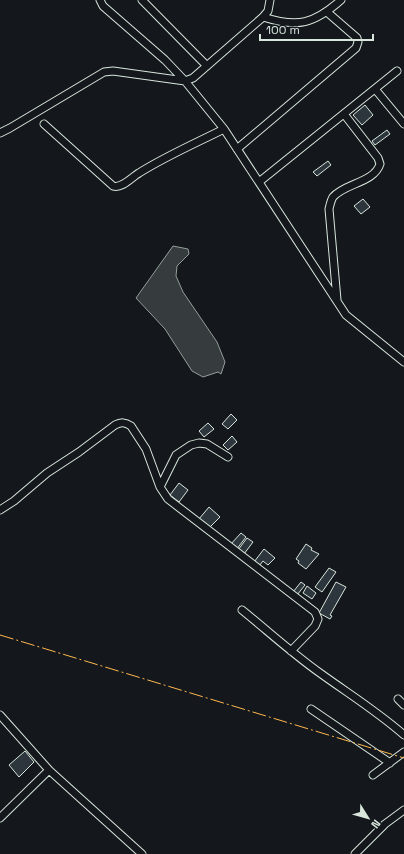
<svg xmlns="http://www.w3.org/2000/svg" width="404" height="854" font-family="'Space Grotesk',sans-serif">
<style>
.water{fill:#363b3e;stroke:#939e99}
.building{fill:#2c363c;stroke:#d8e6dc}
.lines{fill:none;stroke-linecap:round;stroke-linejoin:round}
.minor-casing{stroke:#d8e6dc;stroke-width:9}
.minor{stroke:#14181c;stroke-width:7}
.power{stroke:#ffb74d;stroke-width:1;stroke-dasharray:14 3 2 3;stroke-linecap:butt}
</style>
<rect width="100%" height="100%" fill="#14181c"/>
<path class="water" d="M173,246l15,3 1,5 -12,12 -1,10 7,16 34,50 8,20 -4,12 -3,-2 -15,5 -11,-6 -27,-42 -29,-31z"/>
<path class="building" d="M365,105l8,10 -11,10 -9,-10z
M387,130l3,4 -15,11 -3,-4z
M328,161l3,4 -14,11 -4,-4z
M363,199l7,8 -9,7 -7,-8z
M231,414l6,6 -9,9 -6,-5z
M208,423l6,6 -10,8 -5,-6z
M232,436l5,6 -9,8 -5,-5z
M179,483l9,7 -9,12 -9,-7z
M209,507l11,10 -10,10 -11,-8z
M241,533l5,4 -10,13 -6,-5z
M247,538l6,4 -9,12 -6,-4z
M306,544l6,4 -1,2 8,4 -13,15 -8,-6 1,-2 -3,-2z
M264,549l11,9 -7,7 -5,-4 -4,5 -5,-4z
M329,568l7,4 -14,20 -7,-5z
M301,582l4,3 -8,10 -4,-3z
M336,582l10,5 -16,28 2,1 -2,3 -11,-6z
M307,586l9,7 -4,6 -9,-6z
M25,751l9,11 -15,15 -10,-12z"/>
<g class="lines">
<defs>
<path id="minor" d="M100,0l3,6 62,54 20,21 39,48 122,186 58,47
M142,0l65,66
M263,17c35,11 51,7 78,-17
M375,89l29,35
M44,124l69,62c9,3 19,-9 26,-13 27,-17 57,-30 85,-44
M0,133l10,-5 94,-56 9,-1 72,10 8,-3 70,-61 5,-6 2,-11
M237,149l119,-101 2,-6 -1,-4 -30,-26
M259,182l138,-111
M337,300l-8,-91c1,-4 2,-9 4,-12 12,-14 41,-14 47,-33l-2,-6 -34,-44
M160,487l16,-32 15,-10 8,-2 8,1 21,13
M0,510l14,-9 33,-28 32,-21 36,-27c6,-3 10,-3 16,1l15,23 14,38 8,12 147,113 3,7 -3,7 -24,25
M242,610c26,21 51,44 78,63 29,21 58,39 84,62
M398,699l6,6
M311,709l79,54
M0,715l49,55 93,84
M373,775l31,-23
M0,818l49,-48
M355,854l30,-30 19,-14"/>
</defs>
<use href="#minor" class="minor-casing"/>
<use href="#minor" class="minor"/>
<path class="power" d="M0,635l404,123"/>
</g>
<g transform="translate(368 818) rotate(127)" stroke="#14181c" stroke-width="3" paint-order="stroke">
<path d="M0-3L7 15L0 10L-7 15Z" fill="#d8e6dc"/>
<text y="-6" font-size="11" font-weight="bold" text-anchor="middle" fill="#d8e6dc">N</text>
</g>
<path d="M260 34v6h113v-6" fill="none" stroke="#d8e6dc" stroke-width="2"/>
<text x="266" y="34" font-size="12" fill="#d8e6dc" stroke="#14181c" stroke-width="3" paint-order="stroke">100 m</text>
</svg>
